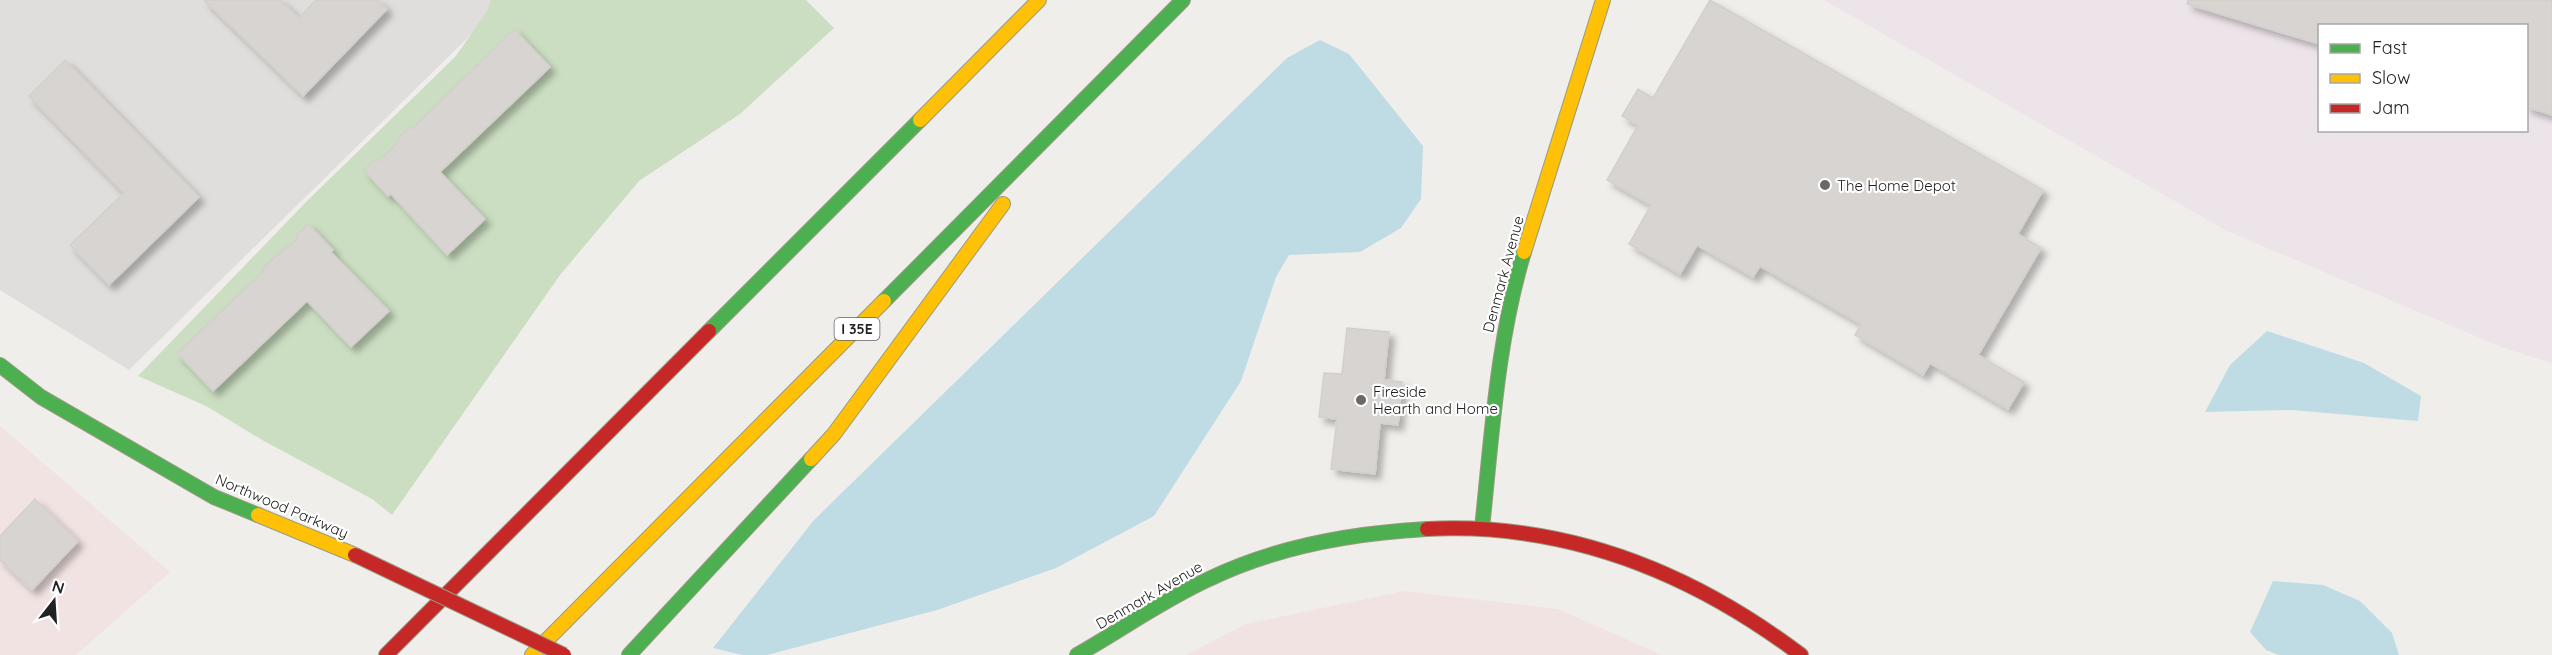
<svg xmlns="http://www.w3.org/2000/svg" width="2552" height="655" font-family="Quicksand,sans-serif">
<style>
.residential{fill:#dfdedc}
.commercial{fill:#f1e3e1}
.industrial{fill:#ede4e9;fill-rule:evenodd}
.forest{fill:#cbdec1}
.water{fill:#bfdbe3}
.building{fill:#d7d4d2;stroke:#d3d0cc;stroke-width:1.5;filter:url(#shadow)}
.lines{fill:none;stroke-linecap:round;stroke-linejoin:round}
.fast-casing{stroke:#999a82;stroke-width:16}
.slow-casing{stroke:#999a82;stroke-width:16}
.jam-casing{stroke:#999a82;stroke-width:16}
.fast{stroke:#4caf50;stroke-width:14}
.slow{stroke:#ffc107;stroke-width:14}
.jam{stroke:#c62828;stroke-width:14}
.jam-bridge-casing{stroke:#999a82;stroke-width:16;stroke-linecap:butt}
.jam-bridge{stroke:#c62828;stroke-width:14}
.poi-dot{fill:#6a6968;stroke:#fff;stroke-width:2}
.labels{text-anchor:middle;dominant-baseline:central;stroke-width:4.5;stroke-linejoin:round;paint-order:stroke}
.shield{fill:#fff;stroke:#646464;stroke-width:1.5}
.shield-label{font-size:14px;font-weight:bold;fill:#222}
.poi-label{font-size:15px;fill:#222;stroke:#fff;text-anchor:start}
.street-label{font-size:15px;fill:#222;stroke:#fff}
</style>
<defs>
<filter id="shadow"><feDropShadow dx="5.5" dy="5.5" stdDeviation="3" flood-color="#0004"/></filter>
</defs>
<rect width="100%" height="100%" fill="#f0eeeb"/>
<path class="residential" d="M0,0h500l-4,10 -367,360 -129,-80z"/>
<path class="commercial" d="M0,426l170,146 -94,83h-76z
M1404,591l154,18 104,46h-476l60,-31z"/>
<path class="industrial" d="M1824,0h728v363l-48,-15 -277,-117zM2320,26h206v104h-206z"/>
<path class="forest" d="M491,0h315l28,28 -94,86 -101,67 -79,94 -168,240 -20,-16 -108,-58 -58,-35 -68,-30 169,-175 148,-144 31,-44z"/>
<path class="water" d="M1320,40l29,14 74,92 -2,53 -20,29 -41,24 -71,3 -13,22 -35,104 -87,135 -98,52 -119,42 -170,45h-25l-29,-7 101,-128 473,-462z
M2267,331l97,32 57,33 -3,25 -126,-11 -87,2 25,-47z
M2273,581l50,4 37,16 32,32 7,22h-120l-13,-5 -16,-18z"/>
<path class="building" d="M204,0h76l19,18 17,-18h61l10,9 -84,87z
M1710,0l333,190 -25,44 23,14 -63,107 46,27 -16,27 -78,-46 -7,12 -68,-40 6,-11 -101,-58 -7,11 -56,-32 -17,29 -51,-30 22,-39 -44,-25 31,-55 -16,-9 16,-27 15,9z
M2188,0h364v115l-26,-8v-81h-207v18l-132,-40z
M514,29l36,38 -110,105 45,47 -38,36 -56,-61 -3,2 -24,-26 12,-11 3,2 20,-20 -1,-2 12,-12 2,2z
M65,60l134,137 -90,88 -39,-40 54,-52 -95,-97z
M308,224l25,26 -2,2 58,59 -38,36 -44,-46 -94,90 -36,-38 87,-82 -2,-3 36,-30 -2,-2z
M1347,328l42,4 -5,48 18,2 -4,43 -18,-2 -5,51 -44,-5 6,-50 -18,-2 5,-44 18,1z
M35,499l43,42 -46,49 -32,-30v-24z"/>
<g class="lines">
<defs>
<path id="fast" d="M884,301l299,-301
M709,331l211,-211
M0,365l41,32 173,100 44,18
M1482,528c10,-93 15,-187 42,-276
M629,655l182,-196
M1077,655c44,-25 86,-55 132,-76 68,-33 144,-46 218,-50"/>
<path id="slow" d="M920,120l119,-120
M1524,252l79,-252
M811,459l23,-25 169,-230
M258,515l97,40
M532,655l352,-354"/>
<path id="jam" d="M1427,529c140,-7 264,43 374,126
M386,655l323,-324"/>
</defs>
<use href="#fast" class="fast-casing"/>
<use href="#slow" class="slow-casing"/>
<use href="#jam" class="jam-casing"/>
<use href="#fast" class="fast"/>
<use href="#slow" class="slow"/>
<use href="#jam" class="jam"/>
<defs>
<path id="jam-bridge" d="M355,555l209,100"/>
</defs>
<use href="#jam-bridge" class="jam-bridge-casing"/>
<use href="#jam-bridge" class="jam-bridge"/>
</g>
<g class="poi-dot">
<circle cx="1825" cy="185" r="6"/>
<circle cx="1361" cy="400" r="6"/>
</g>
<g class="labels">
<rect class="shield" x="834.5" y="318" width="45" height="22" rx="4.5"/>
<g class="shield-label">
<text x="857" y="329">I 35E</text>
</g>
<g class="poi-label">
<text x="1837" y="185">The Home Depot</text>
<text x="1373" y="391">Fireside<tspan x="1373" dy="17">Hearth and Home</tspan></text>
</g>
<g class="street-label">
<text transform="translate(1503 274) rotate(-75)">Denmark Avenue</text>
<text transform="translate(282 506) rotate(23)">Northwood Parkway</text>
<text transform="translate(1149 595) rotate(-30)">Denmark Avenue</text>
</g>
</g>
<rect x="2318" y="24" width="210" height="108" fill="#ffffff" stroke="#a7a7a7" stroke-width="1.5"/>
<rect x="2330" y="44" width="30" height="9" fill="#4caf50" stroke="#a7a7a7" stroke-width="1.5"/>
<text x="2372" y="54" font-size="18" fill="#222222">Fast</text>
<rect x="2330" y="74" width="30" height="9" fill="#ffc107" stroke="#a7a7a7" stroke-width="1.5"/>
<text x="2372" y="84" font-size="18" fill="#222222">Slow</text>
<rect x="2330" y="104" width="30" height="9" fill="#c62828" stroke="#a7a7a7" stroke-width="1.5"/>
<text x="2372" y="114" font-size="18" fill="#222222">Jam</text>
<g transform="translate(54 601) rotate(17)" stroke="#ffffff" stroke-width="4.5" paint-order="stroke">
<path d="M0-4.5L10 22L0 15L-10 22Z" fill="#222222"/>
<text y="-9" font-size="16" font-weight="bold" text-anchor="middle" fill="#222222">N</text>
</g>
</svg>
